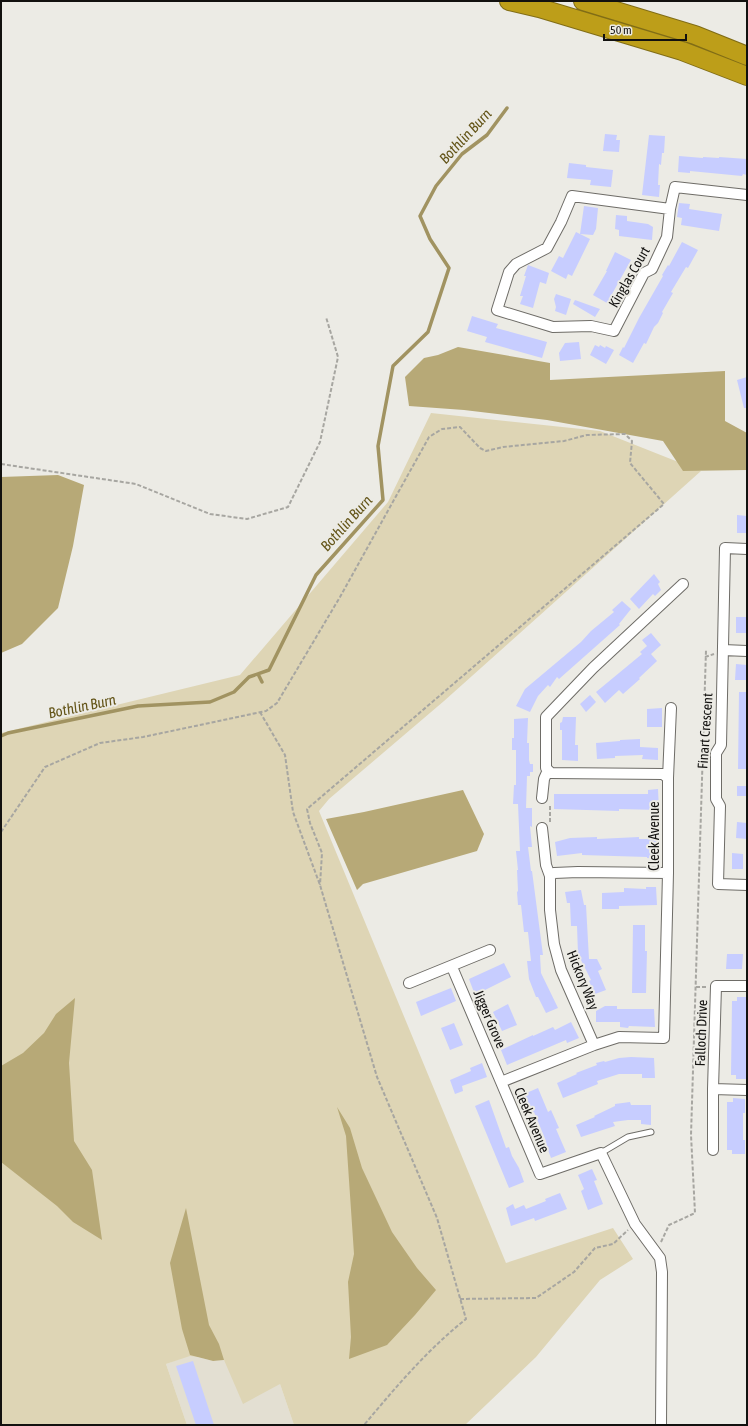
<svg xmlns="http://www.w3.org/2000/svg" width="748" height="1426" font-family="'Asap Condensed',sans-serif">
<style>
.built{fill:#e3dfd2}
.green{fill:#ded5b5}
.forest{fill:#b7a977}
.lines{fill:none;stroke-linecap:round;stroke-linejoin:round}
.stream{stroke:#a19361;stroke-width:3.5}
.building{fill:#c7cdff}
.service-casing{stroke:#6e6c67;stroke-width:7}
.minor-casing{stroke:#6e6c67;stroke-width:12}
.motorway-casing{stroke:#816d16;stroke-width:20}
.path{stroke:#a7a6a1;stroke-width:2;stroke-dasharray:4 2;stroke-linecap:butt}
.service{stroke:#fff;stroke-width:5}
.minor{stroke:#fff;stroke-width:10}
.motorway{stroke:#bd9e19;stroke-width:18}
.labels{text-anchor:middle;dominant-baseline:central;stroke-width:4;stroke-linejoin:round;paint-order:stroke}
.street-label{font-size:14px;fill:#12110f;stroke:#ecebe5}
.water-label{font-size:15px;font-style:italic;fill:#645519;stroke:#ecebe5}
</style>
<rect width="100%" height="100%" fill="#ecebe5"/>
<path class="built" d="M190,1355l23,6 11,-1 56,24 14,41h-107l-21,-61z"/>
<path class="green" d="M431,413l169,18 101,40 -257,230 -115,98 -10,12 187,452 107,-35 20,31 -33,21 -64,77 -71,68h-171l-14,-41 -37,20 -19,-44 -34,-4 -24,8 21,61h-186v-692l239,-58 148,-173z"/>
<path class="forest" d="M458,347l92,16v17l175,-9v50l22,12v37l-64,1 -20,-30 -116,-21 -83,-10 -55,-4 -4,-29 19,-19 14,-3z
M58,475l26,10 -11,61 -15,62 -36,36 -21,9v-176z
M463,790l21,44 -7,17 -114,33 -6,6 -31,-71 38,-7z
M75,998l-6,65 5,78 18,29 10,70 -29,-18 -16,-16 -56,-44v-96l22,-13 21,-20 12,-19z
M337,1107l13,21 12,40 30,64 25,36 19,22 -21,25 -28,30 -38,14 2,-22 -3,-55 6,-28 -8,-118z
M186,1208l23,117 10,19 5,16 -11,1 -23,-6 -8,-26 -12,-66z"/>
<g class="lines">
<path class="stream" d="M258,674l4,8
M1,736l7,-3 130,-27 72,-4 24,-10 15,-15 20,-7 47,-95 67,-75 -5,-54 15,-80 35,-34 21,-64 -19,-29 -10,-23 16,-30 26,-32 25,-19 20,-27"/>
</g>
<path class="building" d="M605,134l12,1 -1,5h4l-1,12 -16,-1z
M649,135l16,1 -1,17h-2l-1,12 -2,-1 -1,21h2l-1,12 -17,-2z
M679,156l24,2v-1l16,1v-1l28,2v16l-4,-1 -1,2 -52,-5v2l-12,-1z
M569,163l17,2v2l27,3 -2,17 -21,-2 1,-5 -24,-2z
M679,203l11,1 -1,5 33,5 -3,17 -38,-6 1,-7 -5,-1z
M584,206l14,2 -2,21 -3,6 -13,-1z
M616,215l11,1v5l21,3 5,3 -1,13 -33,-4v-6l-4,-1z
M576,232l14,7 -18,37 -4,-2 -2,5 -15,-8 8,-15 4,2z
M682,242l16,8 -10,18 -2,-1 -15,25 2,1 -11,19 1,1 -5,10 -4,4 -8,17 -2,-1 -11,20 -14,-8 4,-8 1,1 15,-30 24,-42 -1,-1 6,-10 1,1z
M615,252l16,8 -24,43 -14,-8 14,-24h-1z
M528,265l21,8 -3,11 -6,-2 -7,26 -13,-4 3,-8h-3l6,-20h-2z
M556,294l15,5 -5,16 -11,-4 1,-4 -2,-8z
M575,300l25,9 -5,8 -22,-13z
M472,316l26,8 -2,4 51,14 -5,16 -57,-16 2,-5 -20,-6z
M579,342l2,17 -21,2 -1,-8 6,-10z
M595,345l4,2 1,-2 5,3 1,-2 8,4 -8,14 -16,-9z
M747,377v31h-3l-7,-28z
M737,515l10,1v17h-10z
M654,574l6,8 -2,2 3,6 -6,6 -2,-2 -14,15 -9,-10z
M622,601l9,8 -12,15 1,1 -61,54 -2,-2 -7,10 -2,-2 -10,11 -8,16 -14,-6 9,-17 56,-47 10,-11 23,-19 -2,-2z
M736,617h11v16h-11z
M651,633l10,12 -10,9 6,7 -18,17 1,1 -17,15 -4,-4 -14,13 -9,-11 46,-38 -2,-2 7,-6 -5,-6z
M736,664l11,1v15h-12z
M739,692h8v77h-9z
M590,695l6,7 -10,10 -6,-8z
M662,708v19h-15v-18z
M563,717h13l-1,28h3v16l-16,-1v-30h-2v-7l2,-1z
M528,718l-1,25h2v17l1,4h3v8h-3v4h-3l-1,32h6v19l-2,-1 2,21h-4l3,24h1l11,84h-3l1,18 17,35 -12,5 -8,-16h-2l-7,-18 -2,-18h4l-3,-29h-4l-3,-27h-3l-1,-13 1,-1 -1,-21h1l-2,-19h4l-2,-47h-5l1,-19h2v-35h-4v-12h2v-19z
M640,739v8l18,1v12l-16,-1 1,-4 -28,1v2l-18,1 -1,-16 24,-2v-1z
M737,786h10v10h-10z
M658,789l1,21 -40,-1v2l-65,-2v-15h94v-4z
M737,822l10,1v16l-11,-1z
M597,837v2l42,-2v2h19v20l-11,-1v-1l-65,-2v-2l-25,3 -2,-14 15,-4z
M732,853l11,1v15h-11z
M646,887h10l1,18 -38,1v3h-17v-16l22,-1v-4l22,1z
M581,890l3,15h2l3,54h8l5,10 -4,2 8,19 -11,4 -6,-13 2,-1 -13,-26 -1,-28h-6l-1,-23h-3l-2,-11z
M633,925h12v26h2l-1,42h-14z
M727,954h16l-1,15h-16z
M504,963l7,14 -36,18 -6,-16z
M451,988l5,13 -35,15 -5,-14z
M737,997h10v82h-11v-4h-5l1,-74h5z
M508,1004l9,21 -15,6 -9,-19z
M605,1006h12v3h37l1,18 -26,-1 -1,2 -8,-1v-5h-24v-11z
M571,1022l8,16 -12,5 -1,-3 -59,25 -6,-15 32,-15v1l20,-9 2,3z
M454,1023l9,22 -13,5 -9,-22z
M631,1057l23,1 1,20h-13v-4h-23l-22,7 1,3 -35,14 -6,-15 20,-9 -1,-1 21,-8 -1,-2 8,-2 1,1 14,-4z
M482,1063l5,14 -25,9 1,5 -8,3 -5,-14 21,-9 -1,-3z
M538,1088l10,24 3,-2 8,18 -3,1 10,23 -15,6 -6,-16 1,-1 -12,-29h-2l-8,-18z
M733,1098l12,1v14h-2v27h2v14h-13v-4h-5v-48h6z
M489,1100l17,48 3,-1 3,9 7,12 5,14 -15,6 -34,-82z
M630,1102l1,3h20v20l-10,-1v-4h-13l-15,2 2,4 -34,11 -5,-12 19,-8 -1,-1 21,-10v-2z
M592,1169l5,11 -3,1 9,23 -15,6 -7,-19 3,-2 -6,-14z
M560,1193l7,16 -32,12 -1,-3 -23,8 -5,-18 7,-4 2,5 9,-4 2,4 20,-8 -1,-2z
M193,1361l21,64h-18l-20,-59z"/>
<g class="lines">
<defs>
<path id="service" d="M601,1153l27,-16 23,-5"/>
<path id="minor" d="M670,209l-98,-13 -11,26 -14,26 -31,16 -7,8 -12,38 56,17 38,-1 23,5 30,-58 8,-4 15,-32 3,-28 5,-22 72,8
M747,549l-22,-1 -4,197 -5,8v46l4,7 -2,78 29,1
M723,650l24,1
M668,778l3,-70
M542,798l2,-19 4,-9
M542,828l4,37 4,11
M452,967l49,115
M409,983l81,-33
M594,1045l-33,-75 -7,-26 -4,-34v-34l4,-3 24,-1 90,1
M713,1089l34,1
M713,1150v-61l3,-103h31
M661,1425l1,-153 -2,-14 -25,-34 -34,-71 -61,21 -39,-92 93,-37 25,-8 45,1 4,-165v-95l-5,-4 -112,-1 -5,-5v-51l47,-49 90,-84"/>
<path id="motorway" d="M509,1l30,7 143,43 65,25
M583,1l112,34 52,21"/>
</defs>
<use href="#service" class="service-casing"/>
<use href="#minor" class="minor-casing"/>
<use href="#motorway" class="motorway-casing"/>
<path class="path" d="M1,464l135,20 74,30 37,5 41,-12 32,-65 18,-85 -12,-40
M705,657l9,-3
M260,712l25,43 8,57 27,73 57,192 60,141 29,101c-39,31 -70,68 -102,106
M550,822v-18
M1,832l44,-65 55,-24 43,-6 123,-26 11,-8 63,-106 89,-160 13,-8 18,-2 20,21 6,3 17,-4 61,-6 23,-6 38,-1 7,7 -2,22 34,41 -357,305 3,14 12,30 -2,32
M696,987h11
M661,1242l8,-17 26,-12 -4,-78 15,-485
M460,1299l76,-1 38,-26 21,-24 18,-4 15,-14"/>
<use href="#service" class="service"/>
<use href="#minor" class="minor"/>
<use href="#motorway" class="motorway"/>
</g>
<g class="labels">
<g class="street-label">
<text transform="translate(629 277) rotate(-60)">Kinglas Court</text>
<text transform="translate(705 731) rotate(-86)">Finart Crescent</text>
<text transform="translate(654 836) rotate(-90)">Cleek Avenue</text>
<text transform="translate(583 980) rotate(68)">Hickory Way</text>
<text transform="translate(490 1019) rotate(67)">Jigger Grove</text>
<text transform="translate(701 1033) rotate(-88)">Falloch Drive</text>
<text transform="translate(532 1120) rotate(67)">Cleek Avenue</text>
</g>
<g class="water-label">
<text transform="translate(465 136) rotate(-47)">Bothlin Burn</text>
<text transform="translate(346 523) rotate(-48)">Bothlin Burn</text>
<text transform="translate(82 706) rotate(-12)">Bothlin Burn</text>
</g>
</g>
<rect width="748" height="1426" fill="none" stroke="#12110f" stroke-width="4"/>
<path d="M604 34v6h82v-6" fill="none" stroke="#12110f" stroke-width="2"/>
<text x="610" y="34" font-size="12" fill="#12110f" stroke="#ecebe5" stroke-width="3" paint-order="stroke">50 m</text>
</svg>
